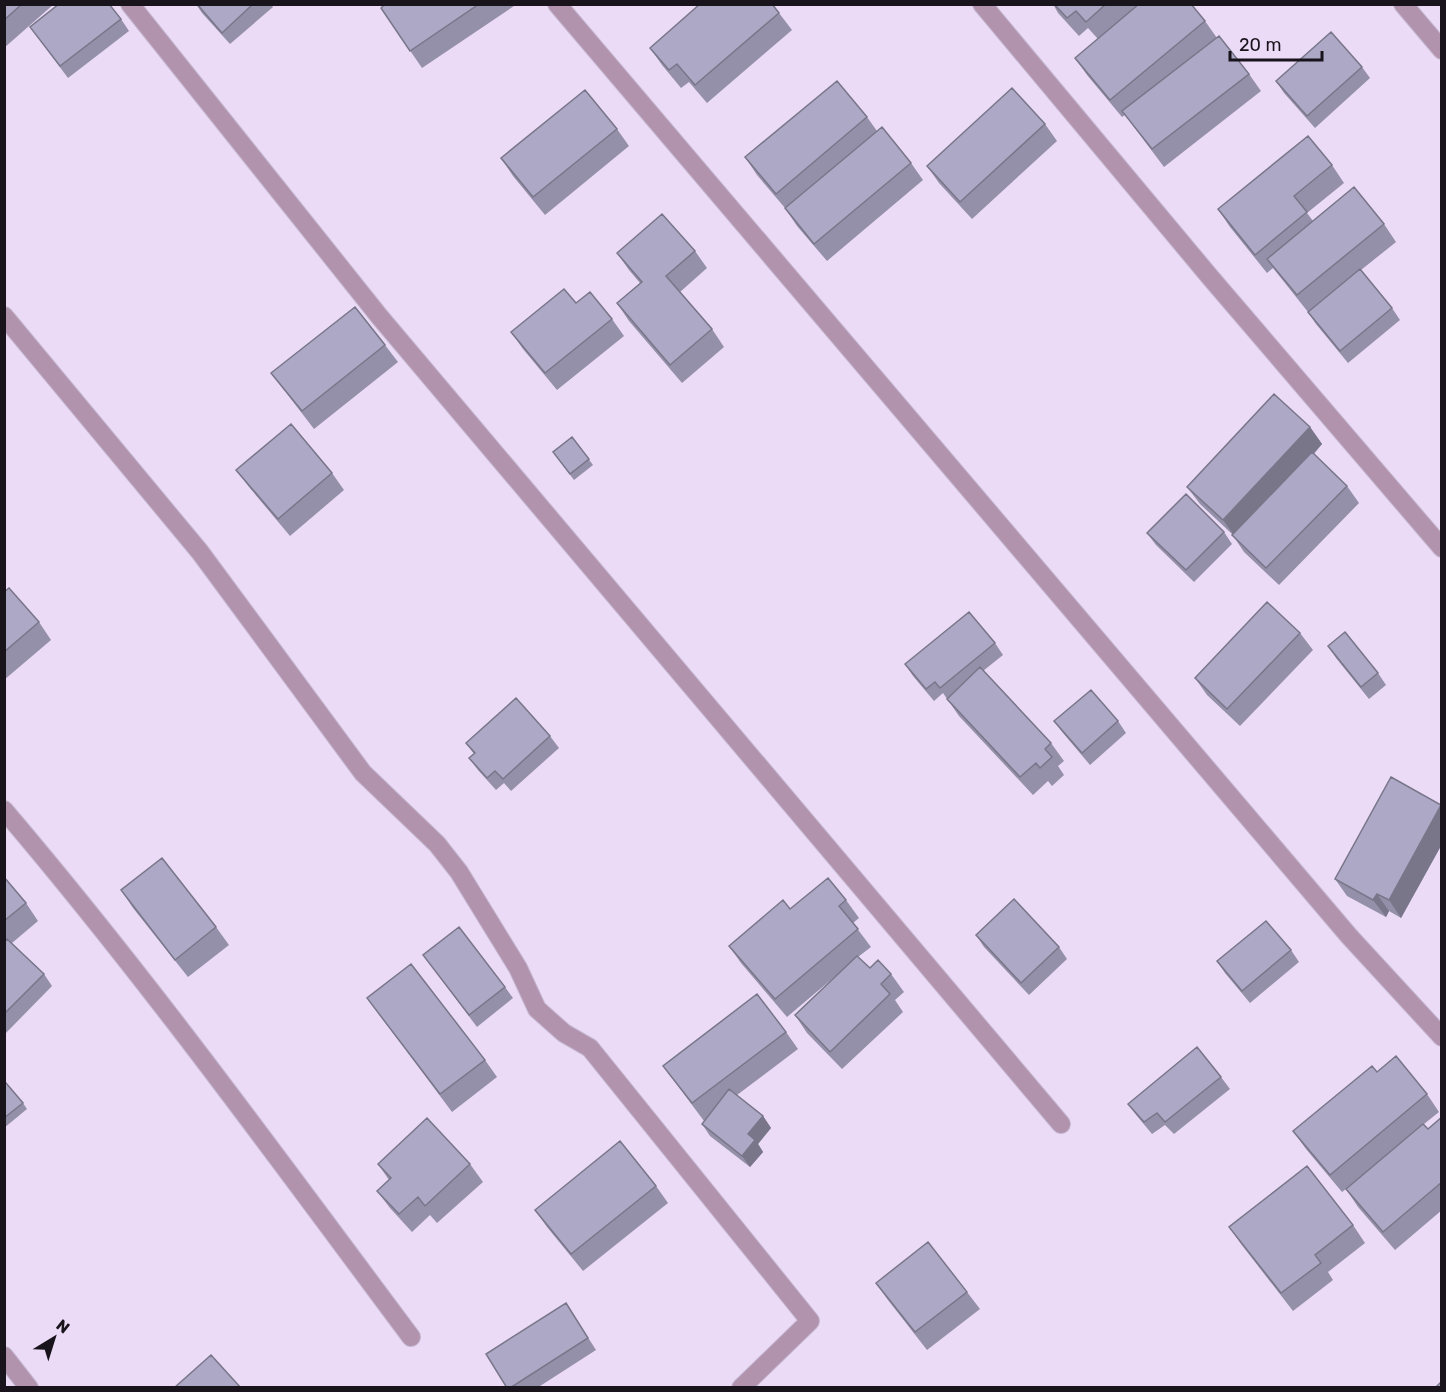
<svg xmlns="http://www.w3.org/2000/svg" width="1446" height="1392" font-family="Rubik,sans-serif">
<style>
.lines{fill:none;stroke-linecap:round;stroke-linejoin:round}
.street-casing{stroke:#c5b7d0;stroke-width:20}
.street{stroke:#b193ae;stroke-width:18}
.wall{fill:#9590a9}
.shaded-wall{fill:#79768a}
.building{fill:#ada8c5;stroke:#79768a;stroke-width:1.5}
</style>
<rect width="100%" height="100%" fill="#ebdbf7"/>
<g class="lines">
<defs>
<path id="street" d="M130,4l249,312 682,808
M557,4l792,932 93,101
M982,4l228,273 232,271
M1403,4l39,46
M4,316l196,236 163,221 74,71 22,28 59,96 19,41 27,24 26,15 220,273 -69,67
M4,810c144,169 274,349 407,527
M4,1356l25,32"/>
</defs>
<use href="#street" class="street-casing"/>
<use href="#street" class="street"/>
</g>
<path class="wall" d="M4,4h50l-50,44z
M196,4h75l2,3 -43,37 -28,-31z
M385,4h128l1,2 -92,62 -41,-60z
M1053,4h85l67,17 12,17 32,36 12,17 -97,76 -39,-52 -3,2 -35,-42 -12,-17 23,-19 -10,-11 -9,8 -21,-23z
M779,13l13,17 -85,73 -18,-21 -8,6 -19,-23 -12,-17z
M121,19l8,12 -61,47 -38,-51z
M1362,67l8,11 -55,50 -31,-35 -8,-12z
M867,117l10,14 34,32 12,17 -96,81 -30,-35 -12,-18 -28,-33 -12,-18z
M1045,124l12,17 -85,78 -33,-36 -12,-17z
M617,129l12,17 -84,69 -32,-39 -12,-18z
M1332,165l12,18 -37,30 6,8 71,3 12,18 -35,28 31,38 8,12 -52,43 -32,-39 -8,-12 -35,-44 -6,5 -37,-46 -12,-18z
M695,251l12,17 -27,24 32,37 12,18 -42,36 -53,-62 -12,-18 23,-20 -11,-13 -12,-17z
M576,303l36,16 12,17 -67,54 -34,-41 -12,-17z
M385,345l13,17 -84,67 -30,-39 -13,-17z
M1310,427l12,17 -8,10 33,32 12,17 -80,82 -35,-33 -12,-18 -32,-30 -13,-17z
M572,437l21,28 -19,15 -21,-28z
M236,470l96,3 12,17 -54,46 -41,-49z
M1224,532l8,12 -38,38 -38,-37 -9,-12z
M4,592l35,30 12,18 -47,40z
M1300,633l13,17 -73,76 -33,-31 -12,-17z
M995,643l8,12 -20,16 68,72 13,18 -6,5 6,9 -12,11 -4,-5 -15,14 -74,-79 -16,-23 -9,8 -21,-25 -8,-12z
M1328,646l50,27 8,12 -17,14 -33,-41z
M1054,721h64l8,12 -36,32 -27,-32z
M550,736l9,12 -48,43 -7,-8 -8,7 -18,-20 -9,-12 5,-4 -8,-11z
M1441,805l1,39 -41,74 -12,-7 -3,6 -39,-21 -12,-17z
M4,877l22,26 12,18 -26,22 32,31 8,12 -48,49z
M121,890l95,37 13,18 -41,32 -55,-69z
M846,900l13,18 -6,5 18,24 -13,10 12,11 21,6 13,18 -9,8 8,12 -61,57 -35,-36 -12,-18 44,-42 -52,44 -46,-54 -12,-17 61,-37z
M976,935l83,12 8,12 -38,36 -45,-48z
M1291,950l8,12 -49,41 -25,-30 -8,-12z
M423,955l82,32 8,11 -36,29z
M367,998l118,62 12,17 -45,35z
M786,1032l12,17 -61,46 26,21 8,12 -13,16 5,8 -13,15 -40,-31 -8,-12 2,-3 -41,-55z
M1377,1072l50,22 12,18 -15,12 4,5 14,-12v93l-47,40 -37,-43 -12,-18 11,-9 -15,12 -36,-43 -13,-18z
M1221,1077l9,12 -56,45 -9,-9 -13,9 -15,-18 -9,-12z
M4,1084l19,19 4,6 -23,19z
M378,1164h92l13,18 -46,41 -7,-8 -18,17 -22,-24 -13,-17 12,-11z
M656,1186l12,17 -85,68 -36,-44 -12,-17z
M1353,1225l12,18 -37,29 5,8 -40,31 -52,-67 -12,-17z
M876,1283l91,9 13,17 -53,41 -39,-50z
M566,1303l30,47 -59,38h-30z"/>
<path class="shaded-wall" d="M1310,427l12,17 -87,93 -12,-17z
M1441,805l1,39 -41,74 -12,-18z
M1377,894l12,17 -3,6 -13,-17z
M763,1116l8,12 -13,16 5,8 -13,15 -8,-11 6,-22z"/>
<path class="building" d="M4,4h18l-18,16z
M59,4h50l12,15 -61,47 -30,-39z
M197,4h56l-31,29z
M385,4h94l-69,47 -29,-43z
M700,4h72l7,9 -84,72 -18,-21 -8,6 -19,-22z
M1054,4h52l-20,18 -10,-11 -9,7z
M1139,4h52l14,17 -95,79 -35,-42z
M1331,32l31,35 -55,49 -31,-35z
M1219,36l30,38 -97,75 -30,-38z
M837,81l30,36 -91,77 -31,-37z
M1012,88l33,36 -85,78 -33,-36z
M585,90l32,39 -84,68 -32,-39z
M882,127l29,36 -97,81 -29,-36z
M1308,136l24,29 -38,31 13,16 -52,43 -37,-46z
M1354,187l30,37 -87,71 -30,-36z
M662,214l33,37 -29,25 46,53 -42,36 -53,-62 25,-21 -25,-29z
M1360,269l32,39 -52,43 -32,-39z
M564,289l12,14 14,-11 22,27 -67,54 -34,-41z
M355,307l30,38 -83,66 -31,-38z
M1274,394l36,33 -87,93 -36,-33z
M291,424l41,49 -54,46 -42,-49z
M572,437l17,22 -19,15 -17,-22z
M1312,452l35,34 -81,82 -34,-33z
M1186,494l38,38 -38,38 -39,-37z
M9,588l30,34 -35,30v-60z
M1267,602l33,31 -73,76 -32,-31z
M969,612l26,31 -55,45 -5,-6 -9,7 -21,-25z
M1345,632l33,41 -17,14 -33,-41z
M980,667l71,76 -6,6 7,8 -12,11 -4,-5 -16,14 -73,-78z
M1091,690l27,31 -36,32 -28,-32z
M516,698l34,38 -47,43 -8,-8 -8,7 -18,-20 6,-5 -9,-10z
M1391,777l50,28 -52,95 -12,-6 -4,6 -38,-21z
M162,858l54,69 -41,33 -54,-70z
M4,877l22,26 -22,18z
M828,878l18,22 -7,6 19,23 -83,70 -46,-53 54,-46 7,9z
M1014,899l45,48 -38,36 -45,-48z
M1266,921l25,29 -49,41 -25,-30z
M459,927l46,60 -36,28 -46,-60z
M7,939l37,35 -40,40v-72z
M857,956l13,12 8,-8 13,14 -10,10 9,10 -60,58 -35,-37z
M411,964l74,96 -45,34 -73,-96z
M757,994l29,38 -94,71 -29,-37z
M1197,1047l24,30 -56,45 -8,-9 -13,9 -16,-18z
M1396,1056l31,38 -97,81 -37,-44 79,-65 5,6z
M6,1083l17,20 -19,15v-34z
M729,1089l34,27 -15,18 7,6 -13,16 -40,-32z
M1442,1117v65l-59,50 -37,-43 77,-65 5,5z
M427,1118l43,46 -45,42 -7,-9 -19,17 -22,-23 14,-13 -13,-14z
M620,1141l36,45 -85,68 -36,-44z
M1307,1166l46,59 -38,30 6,8 -40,30 -52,-66z
M928,1242l39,50 -52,40 -39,-49z
M566,1303l22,35 -78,50h-3l-21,-34z
M211,1355l30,33h-67z
M1442,1381v7h-7z"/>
<rect width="1446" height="1392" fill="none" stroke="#19131c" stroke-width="12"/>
<g transform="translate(54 1338) rotate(38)" stroke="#ebdbf7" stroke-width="4.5" paint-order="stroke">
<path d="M0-4.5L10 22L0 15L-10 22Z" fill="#19131c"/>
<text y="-9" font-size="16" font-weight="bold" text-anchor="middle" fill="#19131c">N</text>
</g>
<path d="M1230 51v9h92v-9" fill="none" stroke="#19131c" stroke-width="3"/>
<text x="1239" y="51" font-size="18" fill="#19131c" stroke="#ebdbf7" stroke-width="4.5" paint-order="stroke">20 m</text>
</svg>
